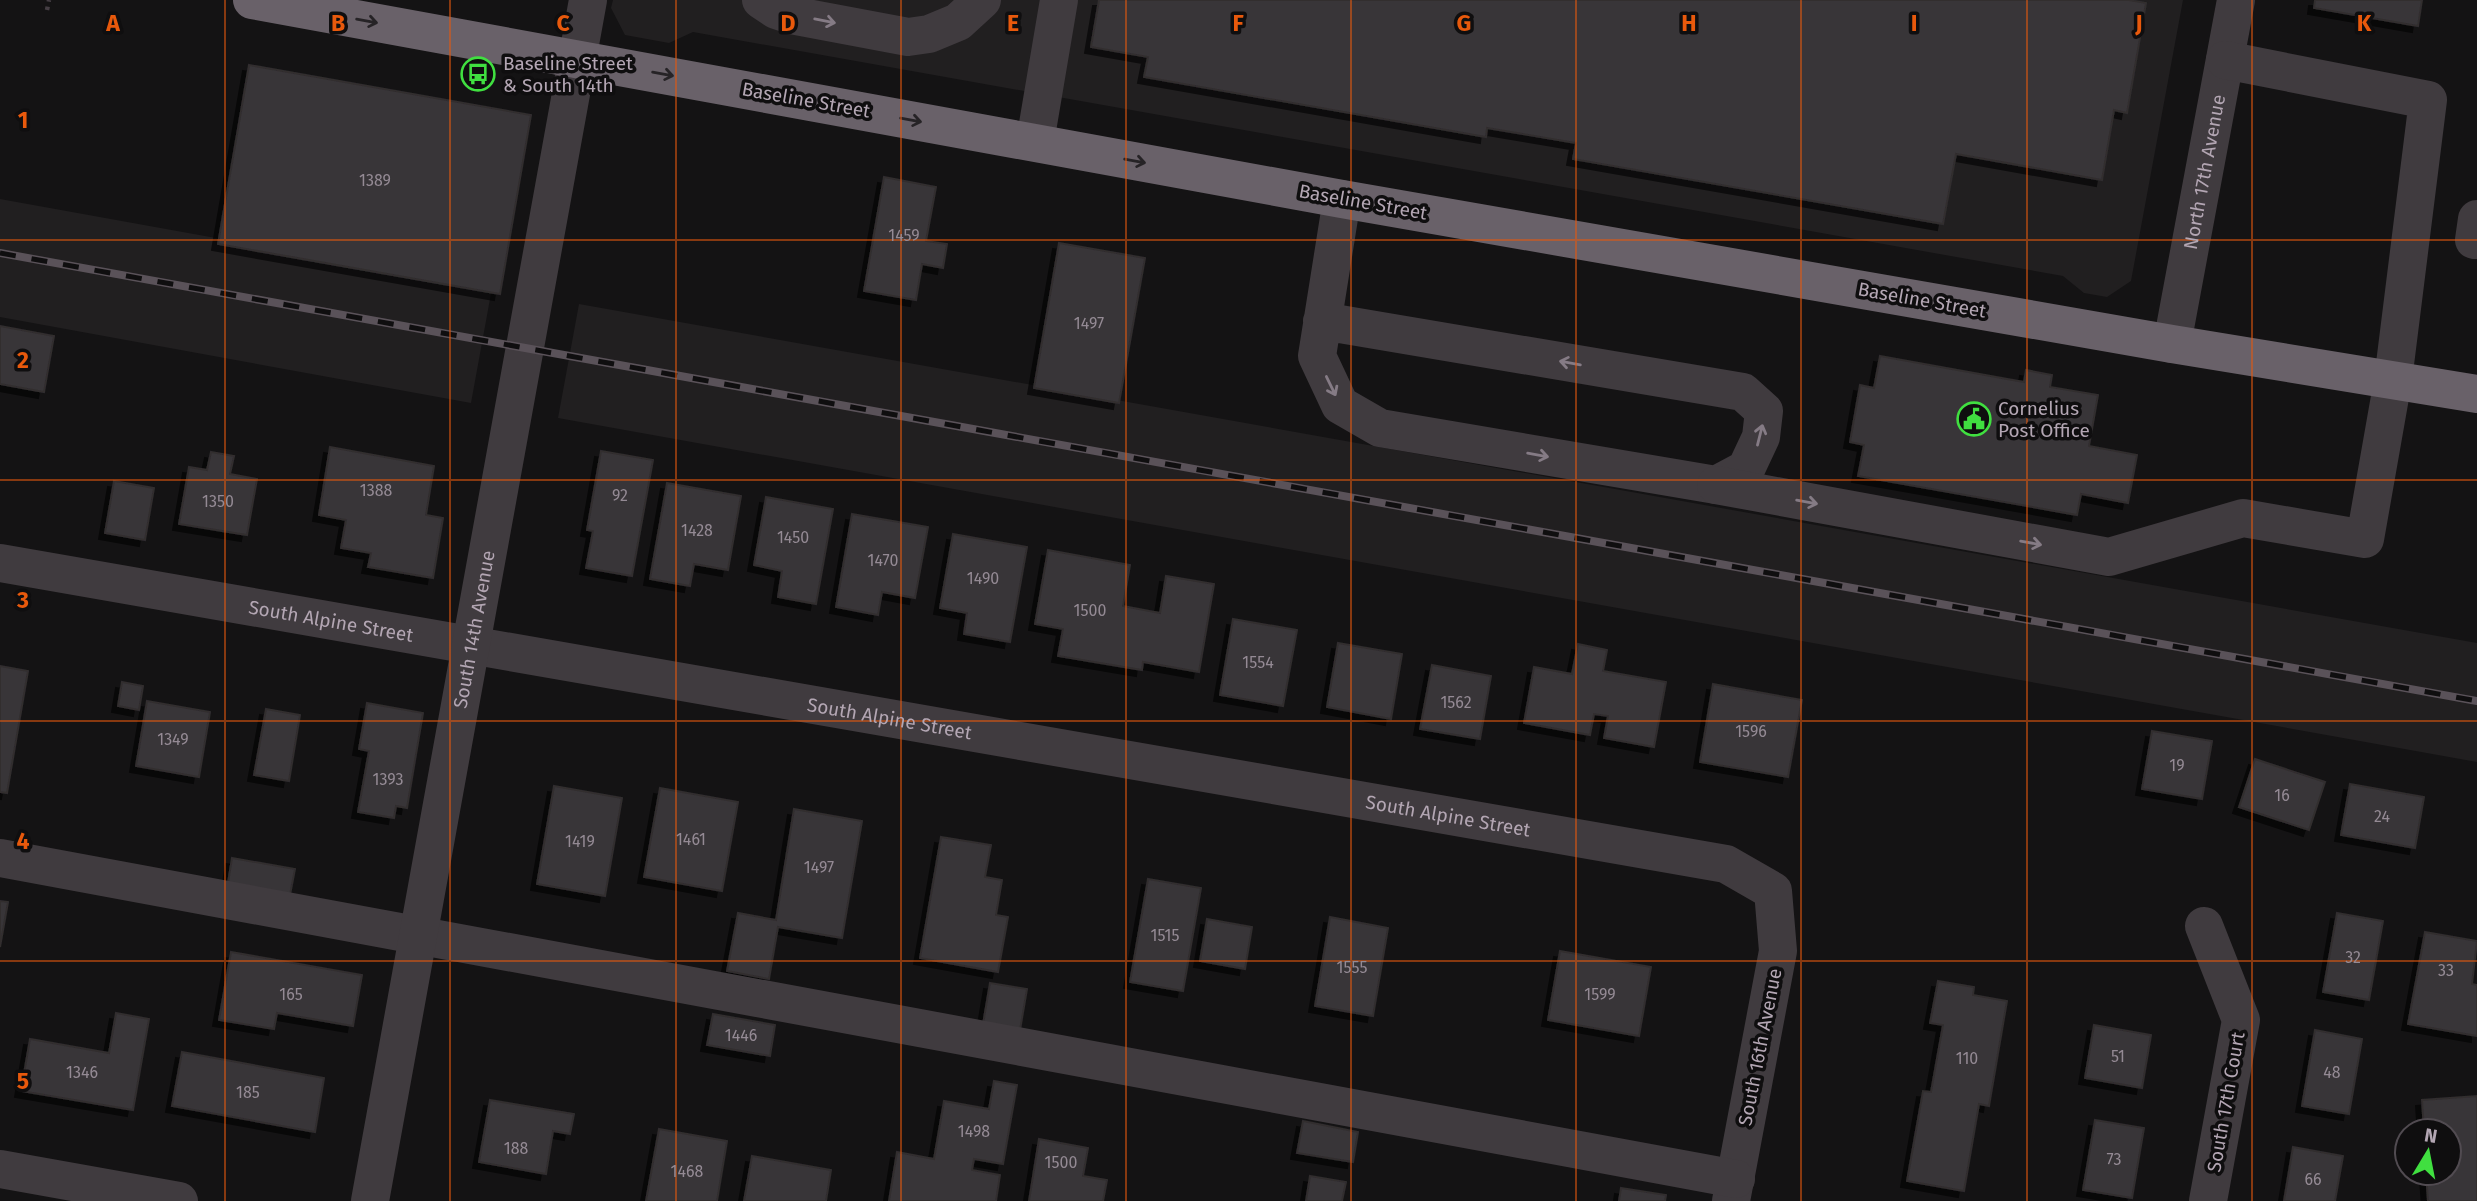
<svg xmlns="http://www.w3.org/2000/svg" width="2477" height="1201" font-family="'Fira Sans',sans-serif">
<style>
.built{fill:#211f20}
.building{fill:#393538;stroke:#302d2f;stroke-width:2;filter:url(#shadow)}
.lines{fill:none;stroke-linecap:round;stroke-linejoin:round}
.path{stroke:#453e44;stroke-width:4.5;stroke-dasharray:3.5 5;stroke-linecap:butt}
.minor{stroke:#403b3f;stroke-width:38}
.highway{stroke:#696169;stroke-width:38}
.rail-casing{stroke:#5a5259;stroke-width:8}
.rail{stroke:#0f0e0f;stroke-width:5;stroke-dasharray:16;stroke-linecap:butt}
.oneway{stroke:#262326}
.oneway2{stroke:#857b85}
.grid{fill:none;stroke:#e8590c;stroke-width:2;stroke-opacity:0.55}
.labels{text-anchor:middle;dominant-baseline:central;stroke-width:7;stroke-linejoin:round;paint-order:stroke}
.number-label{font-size:16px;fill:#948a94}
.poi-label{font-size:19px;fill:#b3a6b3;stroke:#0f0e0f;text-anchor:start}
.street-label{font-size:19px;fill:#b3a6b3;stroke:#0f0e0f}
.grid-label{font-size:23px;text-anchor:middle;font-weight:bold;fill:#e8590c;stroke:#0f0e0f;stroke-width:7;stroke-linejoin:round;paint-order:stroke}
</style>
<defs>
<filter id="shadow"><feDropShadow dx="-6" dy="6" stdDeviation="0" flood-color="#0009"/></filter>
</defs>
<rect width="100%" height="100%" fill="#141314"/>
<path class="built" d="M613,0h1570l-52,281 -24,16 -23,-4 -21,-17 -1370,-244 -24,11 -44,-8 -14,-27z
M0,199l492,89 -21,115 -471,-86z
M579,304l1898,339v119l-1919,-344z"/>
<path class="building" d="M1099,0h1030l17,3 -19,110 -13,-3 -12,70 -146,-26 -13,70 -370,-65 3,-16 -89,-15 -1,9 -342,-60 4,-20 -57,-10z
M2315,0h107l-4,26 -104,-18z
M249,65l282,50 -31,179 -282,-50z
M884,177l52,10 -10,54 21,3 -4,24 -21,-4 -6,36 -52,-9z
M1059,243l86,15 -26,145 -85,-15z
M0,326l54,10 -10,56 -44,-8z
M1880,356l144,26 2,-12 26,5 -2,12 48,8 -9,51 48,9 -9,48 -47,-9 -4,21 -219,-39 6,-31 -14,-3 10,-57 14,3z
M330,447l104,19 -8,49 17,3 -10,60 -65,-11 3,-14 -30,-5 5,-28 -27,-5z
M601,451l52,9 -21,116 -46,-8 7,-37 -6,-1z
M211,452l23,4 -4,18 27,5 -10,56 -68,-11 10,-57 18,3z
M114,481l40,7 -9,52 -40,-7z
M667,483l74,13 -13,74 -34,-6 -4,22 -40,-7z
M766,497l67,12 -17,95 -38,-7 4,-26 -28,-6z
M852,514l76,13 -13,71 -33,-6 -4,23 -42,-8z
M953,534l74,13 -17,95 -46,-8 3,-21 -27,-5z
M1048,550l82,15 -7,41 37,7 6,-37 48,8 -15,88 -56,-10 -1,8 -84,-14 5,-27 -28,-5z
M1233,619l64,11 -14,76 -63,-11z
M1338,643l64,11 -11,65 -64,-12z
M1578,644l29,6 -4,21 63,11 -12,65 -50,-9 4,-22 -14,-2 -4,21 -66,-12 10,-56 38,7z
M1432,665l59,11 -11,63 -60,-10z
M0,666l28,5 -21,122 -7,-1z
M122,682l21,4 -4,24 -21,-4z
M1713,684l89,16 -14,77 -88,-15z
M147,701l63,11 -11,65 -63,-11z
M367,703l56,10 -16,95 -11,-2 -2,12 -36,-6 11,-61 -10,-2z
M266,709l34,6 -11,66 -35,-6z
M2152,731l60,10 -10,58 -60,-10z
M2255,759l70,23 -16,48 -70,-23z
M2350,784l74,13 -9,51 -74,-13z
M554,786l68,12 -17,98 -68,-12z
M660,788l78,14 -16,89 -78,-14z
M794,809l68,12 -20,117 -64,-11 -9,52 -42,-8 11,-58 38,7z
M941,837l50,8 -6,32 17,3 -6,35 12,2 -10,55 -78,-14z
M232,858l63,11 -6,31 -62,-11z
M1148,879l53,9 -18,103 -53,-9z
M0,901l8,1 -8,45z
M2337,913l46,8 -14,79 -46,-8z
M1330,917l58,11 -15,88 -58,-10z
M1207,919l45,8 -7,42 -45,-8z
M2425,932l52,9 -5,43 5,1v51l-69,-12z
M1560,951l91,16 -12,69 -91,-16z
M231,952l131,23 -9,51 -76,-13 -3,16 -55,-9z
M1938,981l36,6 -1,8 34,6 -18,105 -10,-2 -15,87 -57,-10 16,-90 8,1 12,-67 -13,-2z
M990,983l37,6 -8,47 -37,-6z
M116,1013l33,6 -16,91 -112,-19 9,-52 79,14z
M713,1014l62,11 -5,31 -63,-11z
M2094,1025l57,10 -9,53 -57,-10z
M2315,1030l47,9 -13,75 -47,-8z
M182,1052l142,26 -9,54 -143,-26z
M994,1081l23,4 -14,79 -29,-5 -2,11 28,5 -4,26h-107l8,-49 37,7 10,-58 45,8z
M2477,1096v105h-49l-2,-28h23v-42h-25l-2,-31z
M490,1100l84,14 -4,20 -17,-3 -7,43 -67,-12z
M2095,1120l49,8 -12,70 -49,-8z
M1303,1121l55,11 -5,30 -56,-9z
M659,1129l68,12 -10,60h-71z
M1039,1139l49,9 -5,28 24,4 -4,21h-74z
M2293,1147l50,9 -8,45h-51z
M752,1156l79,14 -5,31h-82z
M1310,1176l36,6 -4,19h-36z
M1621,1188l45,7 -1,6h-46z"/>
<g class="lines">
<path class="path" d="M47,10l2,-10"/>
<g class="minor">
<path d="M761,0l15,10 15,5 117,22 21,-3 29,-12 24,-22"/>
<path d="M1035,142l24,-142"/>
<path d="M2477,219l-3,21h3"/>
<path d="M1322,321l421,71 21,19 -3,26 -15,32 -30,16 -336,-57 -40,-23 -23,-49 25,-157"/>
<path id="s1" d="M2172,344l64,-344"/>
<path d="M1716,485l393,72 134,-39 122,21 28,-159 35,-280 -203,-40"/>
<path id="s2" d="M0,563l1726,301 47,27 5,60 -47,250"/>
<path d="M0,858l1736,321"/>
<path d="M2204,926l37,94 -33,181"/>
<path d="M0,1169l179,32"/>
<path id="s3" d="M370,1201l218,-1201"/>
</g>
<path class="highway" d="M252,0l1090,199 830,145 305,50"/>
<defs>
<path id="rail" d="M0,253l2477,448"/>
</defs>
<use href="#rail" class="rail-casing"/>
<use href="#rail" class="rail"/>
</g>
<defs><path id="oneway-shaft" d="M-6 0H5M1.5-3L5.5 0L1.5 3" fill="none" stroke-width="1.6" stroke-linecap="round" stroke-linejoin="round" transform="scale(1.75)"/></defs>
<g class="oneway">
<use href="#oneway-shaft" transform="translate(367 21) rotate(10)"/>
<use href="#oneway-shaft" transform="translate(663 74) rotate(10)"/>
<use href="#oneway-shaft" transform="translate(911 120) rotate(10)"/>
<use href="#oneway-shaft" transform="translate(1135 161) rotate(10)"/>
</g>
<g class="oneway2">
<use href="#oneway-shaft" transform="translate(825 21) rotate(11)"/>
<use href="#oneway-shaft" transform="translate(1570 363) rotate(-170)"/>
<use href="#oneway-shaft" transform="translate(1331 386) rotate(64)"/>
<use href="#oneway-shaft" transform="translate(1760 435) rotate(-76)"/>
<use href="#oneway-shaft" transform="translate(1538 455) rotate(10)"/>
<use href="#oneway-shaft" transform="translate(1807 502) rotate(10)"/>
<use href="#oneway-shaft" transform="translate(2031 543) rotate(10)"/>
</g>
<path class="grid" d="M225,0v1201M450,0v1201M676,0v1201M901,0v1201M1126,0v1201M1351,0v1201M1576,0v1201M1801,0v1201M2027,0v1201M2252,0v1201M0,240h2477M0,480h2477M0,721h2477M0,961h2477"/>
<defs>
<symbol id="bus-ring" viewBox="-11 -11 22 22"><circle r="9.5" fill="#0f0e0f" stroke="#40df40" stroke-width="1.5"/><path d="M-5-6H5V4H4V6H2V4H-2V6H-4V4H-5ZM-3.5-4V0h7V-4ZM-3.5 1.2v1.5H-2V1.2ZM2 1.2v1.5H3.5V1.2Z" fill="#40df40"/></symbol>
<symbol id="civic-ring" viewBox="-11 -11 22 22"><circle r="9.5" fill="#0f0e0f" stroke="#40df40" stroke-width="1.5"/><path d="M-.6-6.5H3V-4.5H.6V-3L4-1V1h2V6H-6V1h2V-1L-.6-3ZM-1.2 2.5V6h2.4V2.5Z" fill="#40df40"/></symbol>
</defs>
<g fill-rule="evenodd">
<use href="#bus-ring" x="459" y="55" width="38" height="38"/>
<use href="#civic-ring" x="1955" y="400" width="38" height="38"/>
</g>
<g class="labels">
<g class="number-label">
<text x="375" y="180">1389</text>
<text x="904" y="235">1459</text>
<text x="1089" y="323">1497</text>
<text x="376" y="490">1388</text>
<text x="620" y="495">92</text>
<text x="218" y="501">1350</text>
<text x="697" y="530">1428</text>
<text x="793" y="537">1450</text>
<text x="883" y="560">1470</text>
<text x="983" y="578">1490</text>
<text x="1090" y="610">1500</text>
<text x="1258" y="662">1554</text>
<text x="1456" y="702">1562</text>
<text x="1751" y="731">1596</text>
<text x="173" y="739">1349</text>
<text x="2177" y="765">19</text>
<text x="388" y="779">1393</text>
<text x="2282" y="795">16</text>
<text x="2382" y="816">24</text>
<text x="691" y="839">1461</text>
<text x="580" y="841">1419</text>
<text x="819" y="867">1497</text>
<text x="1165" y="935">1515</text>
<text x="2353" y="957">32</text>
<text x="1352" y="967">1555</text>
<text x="2446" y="970">33</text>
<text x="291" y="994">165</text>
<text x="1600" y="994">1599</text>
<text x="741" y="1035">1446</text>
<text x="2118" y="1056">51</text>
<text x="1967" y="1058">110</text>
<text x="82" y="1072">1346</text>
<text x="2332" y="1072">48</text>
<text x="248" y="1092">185</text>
<text x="974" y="1131">1498</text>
<text x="516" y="1148">188</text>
<text x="2114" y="1159">73</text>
<text x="1061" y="1162">1500</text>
<text x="687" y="1171">1468</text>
<text x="2313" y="1179">66</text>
</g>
<g class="poi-label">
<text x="503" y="63">Baseline Street<tspan x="503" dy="22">&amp; South 14th</tspan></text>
<text x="1998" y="408">Cornelius<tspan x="1998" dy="22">Post Office</tspan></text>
</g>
<g class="street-label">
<text transform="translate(806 100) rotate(10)">Baseline Street</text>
<text stroke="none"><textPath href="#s1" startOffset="175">North 17th Avenue</textPath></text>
<text transform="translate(1363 202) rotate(10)">Baseline Street</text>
<text transform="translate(1922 300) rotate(10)">Baseline Street</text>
<text stroke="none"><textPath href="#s2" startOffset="336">South Alpine Street</textPath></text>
<text stroke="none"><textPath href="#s3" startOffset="581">South 14th Avenue</textPath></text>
<text stroke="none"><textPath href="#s2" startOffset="903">South Alpine Street</textPath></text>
<text stroke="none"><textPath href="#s2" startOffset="1470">South Alpine Street</textPath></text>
<text transform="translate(1760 1047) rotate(-79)">South 16th Avenue</text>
<text transform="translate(2226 1102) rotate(-80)">South 17th Court</text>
</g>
</g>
<g class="grid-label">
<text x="113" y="31">A</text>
<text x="338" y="31">B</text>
<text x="563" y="31">C</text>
<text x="788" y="31">D</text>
<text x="1013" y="31">E</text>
<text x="1238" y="31">F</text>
<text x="1464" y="31">G</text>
<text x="1689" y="31">H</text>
<text x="1914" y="31">I</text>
<text x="2139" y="31">J</text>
<text x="2364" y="31">K</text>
<text x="23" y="128">1</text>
<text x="23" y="368">2</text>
<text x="23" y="608">3</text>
<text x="23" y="849">4</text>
<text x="23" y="1089">5</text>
</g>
<g transform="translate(2428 1152) rotate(10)"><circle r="33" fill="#0f0e0f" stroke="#514b51" stroke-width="2"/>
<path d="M0-5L12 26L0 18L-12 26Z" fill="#40df40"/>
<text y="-10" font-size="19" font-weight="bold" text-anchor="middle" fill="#b3a6b3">N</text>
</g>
</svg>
